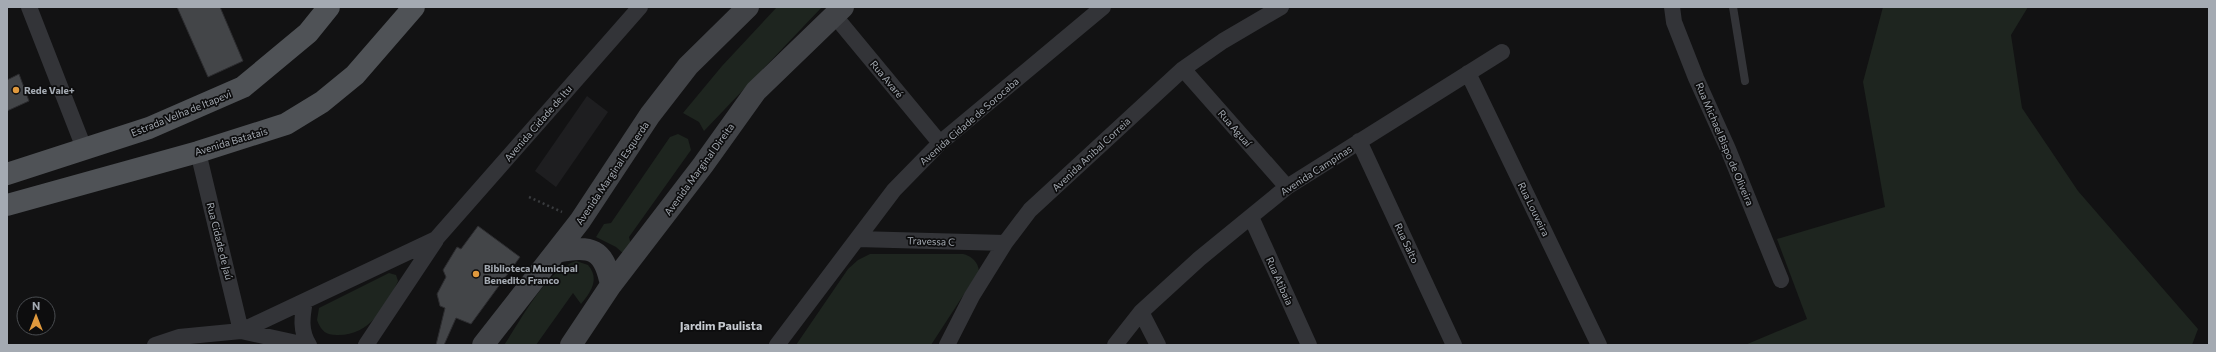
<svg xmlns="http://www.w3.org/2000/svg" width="2216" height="352" font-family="Commissioner,sans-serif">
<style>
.built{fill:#1e1e20}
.green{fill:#1e251f}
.building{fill:#434548;stroke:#2c2c2f}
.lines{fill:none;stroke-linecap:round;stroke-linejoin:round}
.path{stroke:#393b3e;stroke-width:2.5;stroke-dasharray:2 3;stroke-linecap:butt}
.service{stroke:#333438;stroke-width:8}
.minor{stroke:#333438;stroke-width:16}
.secondary{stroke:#414347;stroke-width:22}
.primary{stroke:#4f5256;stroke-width:22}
.poi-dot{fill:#e0993d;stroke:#0d0d0e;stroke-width:1.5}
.labels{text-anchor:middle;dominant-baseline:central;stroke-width:3.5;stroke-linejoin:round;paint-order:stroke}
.street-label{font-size:10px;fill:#a4aab2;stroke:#0d0d0e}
.poi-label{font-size:10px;font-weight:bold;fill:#a4aab2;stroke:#0d0d0e;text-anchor:start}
.quarter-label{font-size:12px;font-weight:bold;fill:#c5c9cf;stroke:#0d0d0e}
</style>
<rect width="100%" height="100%" fill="#121213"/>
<path class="built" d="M587,96l21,16 -52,75 -21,-16z"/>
<path class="green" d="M777,7h45l-118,124 -5,-9 -16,-9 39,-47z
M1883,7h145l-17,28 11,73 56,83 120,138 -6,16h-447l62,-26 -30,-80 108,-32 -22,-125z
M678,134l10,5 3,11 -62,87 2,8 -6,10 -9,-8 -20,-10 8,-13 7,-1 59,-86z
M870,254h93c9,2 15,8 16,17l-48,74h-135l52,-76 10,-9z
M576,261l12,4c12,14 3,27 -7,39l-8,-11 -37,52h-32c18,-26 41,-74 72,-84z
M389,273l7,2 2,6c-12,26 -29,55 -61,54 -11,0 -16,-4 -20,-15l2,-12z"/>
<path class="building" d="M177,7h43l23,54 -35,16z
M19,74l10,27 -22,10v-31z
M478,226l42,31 -49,67 -15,-6 -12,27h-8l9,-37 -5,-2 -3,-12 9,-17 -3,-7 14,-23 4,2z"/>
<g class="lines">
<path class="path" d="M529,197l33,15"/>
<path class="service" d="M1733,7l12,74"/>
<path class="minor" d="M29,7l55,141
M1672,7l2,15 22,56 32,71 53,131
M834,15l106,128
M1183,69l104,118
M1468,73l131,272
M1359,141l95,204
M198,152l43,179
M1251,217l58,128
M857,239l148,4
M305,301c-3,16 -5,30 4,44
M1141,312l17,33
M241,331l65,14
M155,345l24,-8 62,-6 195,-92 204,-232
M366,345l70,-105
M777,345l117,-155 46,-47 163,-136
M947,345l25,-49 33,-53 25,-33 153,-141 40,-28 58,-34
M1115,345l26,-33 58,-53 88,-72 215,-135"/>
<path class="secondary" d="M556,252c35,-7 48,-4 55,33
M483,345l97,-124 70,-106 38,-49 60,-59
M571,345l40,-60 92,-120 53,-74 87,-84"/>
<path class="primary" d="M7,174l142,-46 94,-41 65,-54 21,-26
M7,205l191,-53 88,-28 36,-22 33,-27 59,-68"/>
</g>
<g class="poi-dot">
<circle cx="16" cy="90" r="4"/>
<circle cx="476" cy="274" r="4"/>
</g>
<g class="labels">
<g class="street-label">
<text transform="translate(887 79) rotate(50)">Rua Avaré</text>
<text transform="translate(181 113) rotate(-22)">Estrada Velha de Itapevi</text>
<text transform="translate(969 121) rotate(-41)">Avenida Cidade de Sorocaba</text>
<text transform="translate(538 123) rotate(-49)">Avenida Cidade de Itu</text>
<text transform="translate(1235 128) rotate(49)">Rua Aguaí</text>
<text transform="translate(231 141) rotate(-17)">Avenida Batatais</text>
<text transform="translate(1725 144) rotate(67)">Rua Michael Bispo de Oliveira</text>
<text transform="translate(1091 154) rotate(-43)">Avenida Anibal Correia</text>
<text transform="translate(699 169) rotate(-54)">Avenida Marginal Direita</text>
<text transform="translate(1316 170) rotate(-33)">Avenida Campinas</text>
<text transform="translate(612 173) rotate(-56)">Avenida Marginal Esquerda</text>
<text transform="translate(1534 209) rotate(64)">Rua Louveira</text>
<text transform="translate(220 241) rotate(76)">Rua Cidade de Jaú</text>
<text transform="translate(931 241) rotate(2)">Travessa C</text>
<text transform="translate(1407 243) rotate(65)">Rua Salto</text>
<text transform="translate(1280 281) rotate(66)">Rua Atibaia</text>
</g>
<g class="poi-label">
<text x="24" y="90">Rede Vale+</text>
<text x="484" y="268">Biblioteca Municipal<tspan x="484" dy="12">Benedito Franco</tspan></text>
</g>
<g class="quarter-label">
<text x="721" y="325">Jardim Paulista</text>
</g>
</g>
<rect width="2216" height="352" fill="none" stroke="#a4aab2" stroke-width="16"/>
<g transform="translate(36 316)"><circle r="19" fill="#0d0d0e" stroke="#494c50"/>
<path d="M0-3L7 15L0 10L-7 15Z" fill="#e0993d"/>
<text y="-6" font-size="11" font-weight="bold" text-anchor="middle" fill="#a4aab2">N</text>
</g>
</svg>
